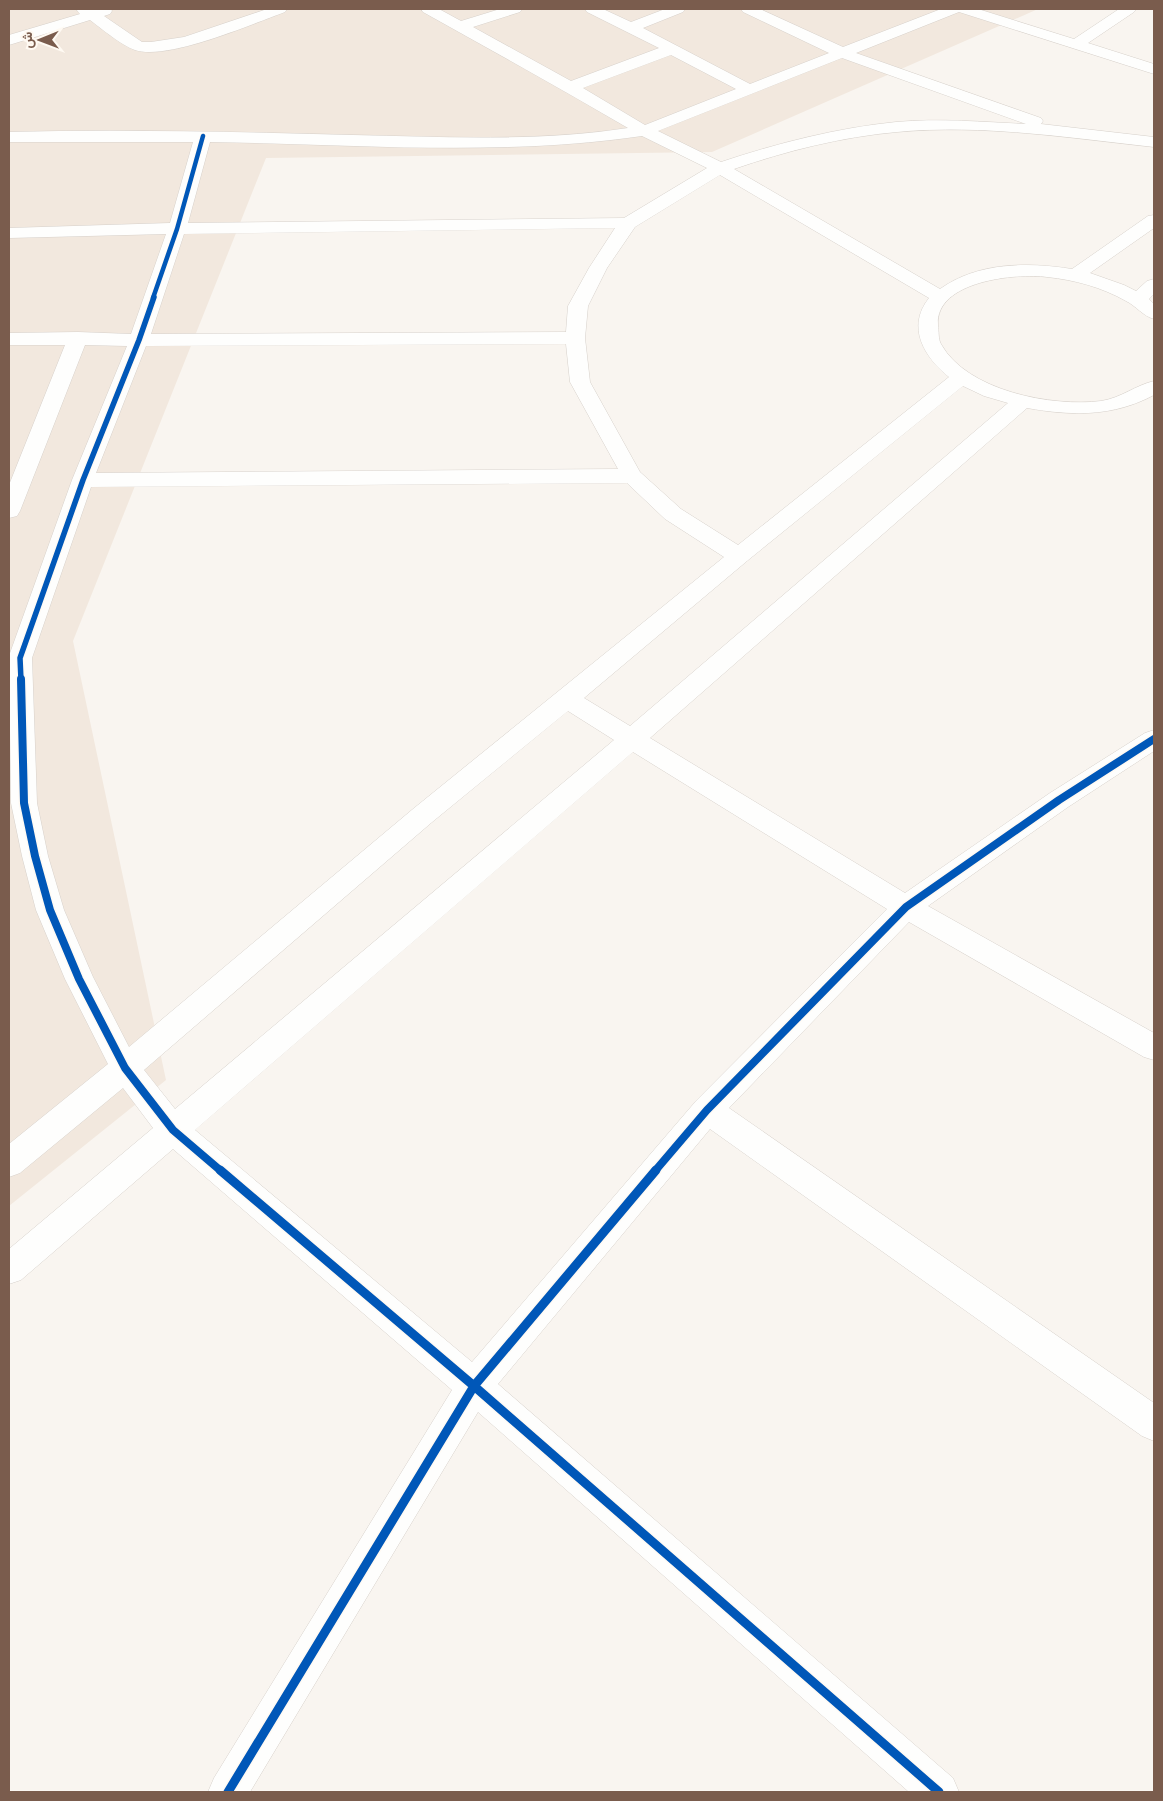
<svg xmlns="http://www.w3.org/2000/svg" width="1163" height="1801" font-family="'Titillium Web',Vazirmatn,sans-serif">
<style>
.residential{fill:#f2e8de}
.lines{fill:none;stroke-linecap:round;stroke-linejoin:round}
.minor-casing{stroke:#d7d1cb;stroke-width:1}
.minor{fill:#fefefd;fill-rule:evenodd}
.cycleway-far3-casing{stroke:#fffaf3;stroke-width:6}
.cycleway-far2-casing{stroke:#fffaf3;stroke-width:8}
.cycleway-far1-casing{stroke:#fffaf3;stroke-width:11}
.cycleway-casing{stroke:#fffaf3;stroke-width:12}
.cycleway-far3{stroke:#0057b8;stroke-width:4.5}
.cycleway-far2{stroke:#0057b8;stroke-width:5.5}
.cycleway-far1{stroke:#0057b8;stroke-width:8}
.cycleway{stroke:#0057b8;stroke-width:9}
</style>
<rect width="100%" height="100%" fill="#f9f5f0"/>
<path class="residential" d="M9,9h1029l-326,143 -446,6 -193,483 93,439 -157,126z"/>
<g class="lines">
<defs>
<path id="minor" d="M76,9h35l1,2 -2,3 -6,2 38,26h9l33,-5 83,-28h20l-2,3c-33,12 -118,49 -150,38 -14,-5 -33,-21 -45,-30l-81,25v-10l71,-21z
M421,9h18l22,12 39,-12h22l-2,3 -47,15 98,54 88,-33 -72,-36 -2,-3h18l28,13 34,-13h20l-2,3 -40,16 107,56 79,-31 -86,-41 -2,-3h19l83,38 98,-38h37l96,30 45,-30h17l-2,3 -46,31 66,21v10l-195,-62 -103,41 185,65 2,3 -2,3 113,13v10c-85,-9 -171,-23 -257,-15 -56,5 -111,19 -163,37l206,120c38,-27 87,-27 132,-20l76,-53 6,-1v13l-64,45 34,12 12,6 11,-10 7,-2v15l-5,5 5,5v15c-11,-3 -18,-13 -28,-18 -25,-14 -51,-21 -79,-24 -31,-4 -112,4 -109,48 1,6 0,14 3,19 26,47 111,63 160,57 20,-3 35,-16 53,-20v14c-41,22 -82,21 -127,13l-377,330 255,155 145,-100 95,-60 9,-3v21l-86,56 -140,99 226,127v27l-10,-3 -235,-135 -180,186 425,295v38l-12,-5 -432,-307 -212,255 455,394 6,14h-50l-431,-380 -228,380h-42l6,-14 238,-388 -279,-241 -152,131 -12,4v-35l144,-121 -30,-40 -103,85 -11,4v-33l99,-80 -43,-85 -29,-69 -14,-54 -11,-53 -2,-147 63,-176 55,-134 -42,-1 -65,166 -3,5 -8,2v-33l56,-140h-56v-12l69,-1 53,2 35,-100 -157,4v-10l161,-5 23,-81h-184v-10c115,-3 229,0 343,3 92,2 185,7 276,-7 -68,-40 -137,-78 -205,-116zM671,55l65,34 -91,36 -62,-37zM842,58l184,66c-43,-2 -86,-6 -130,-2 -59,6 -118,21 -175,40l-63,-31zM642,136l65,32 -83,50 -436,5 22,-81c143,2 289,15 432,-6zM720,175l209,123c-23,29 -5,59 20,79l-211,168 -57,-36 -41,-37 -50,-90 -5,-44 3,-32 19,-38 28,-41zM615,228l-26,40 -21,38 -2,26 -415,2 33,-100zM566,344l4,38 48,87 -522,4 50,-127zM963,386l21,10 24,7 -378,323 -46,-28 163,-137zM627,483l38,36 59,38 -311,252 -284,238 -36,-70 -29,-67 -16,-54 -11,-53 -5,-145 59,-171zM568,711l46,29 -439,369 -31,-39 287,-247zM633,752l254,157 -191,192 -224,261 -277,-232z"/>
</defs>
<use href="#minor" class="minor-casing"/>
<use href="#minor" class="minor"/>
<defs>
<path id="cycleway-far3" d="M153,298l24,-69 26,-93"/>
<path id="cycleway-far2" d="M21,680l-1,-22 63,-178 56,-140 15,-43"/>
<path id="cycleway-far1" d="M21,679l3,124 11,53 15,54 29,69 46,89 48,62 48,41
M655,1171l52,-61 199,-203 153,-107 95,-61"/>
<path id="cycleway" d="M220,1170l254,216 465,406
M228,1792l246,-406 182,-216"/>
</defs>
<use href="#cycleway-far3" class="cycleway-far3-casing"/>
<use href="#cycleway-far2" class="cycleway-far2-casing"/>
<use href="#cycleway-far1" class="cycleway-far1-casing"/>
<use href="#cycleway" class="cycleway-casing"/>
<use href="#cycleway-far3" class="cycleway-far3"/>
<use href="#cycleway-far2" class="cycleway-far2"/>
<use href="#cycleway-far1" class="cycleway-far1"/>
<use href="#cycleway" class="cycleway"/>
</g>
<rect width="1163" height="1801" fill="none" stroke="#7a5c4d" stroke-width="20"/>
<g transform="translate(40 40) rotate(269)" stroke="#fffaf3" stroke-width="4" paint-order="stroke">
<path d="M0-4L9 19L0 12L-9 19Z" fill="#7a5c4d"/>
<text y="-8" font-size="14" font-weight="bold" text-anchor="middle" fill="#7a5c4d">ش</text>
</g>
</svg>
